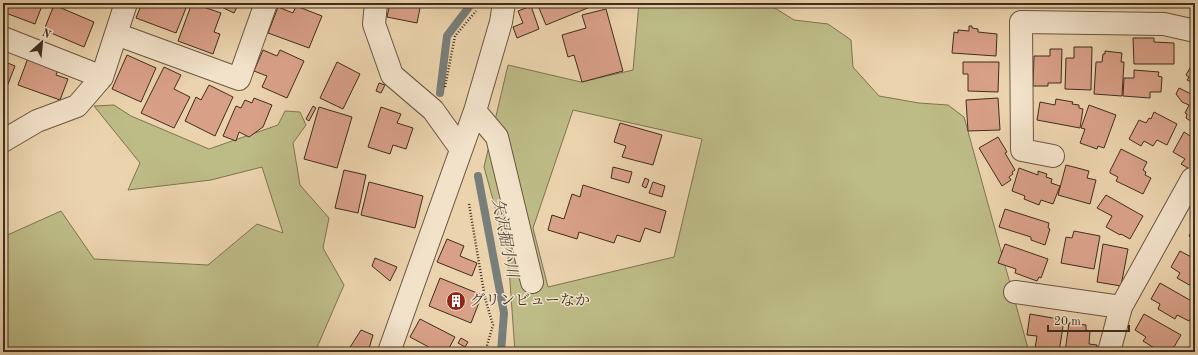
<svg xmlns="http://www.w3.org/2000/svg" width="1198" height="355" font-family="'Old Standard TT','Noto Serif JP',serif">
<style>
.green{fill:#bdbb86;stroke:#7e7452;fill-rule:evenodd}
.lines{fill:none;stroke-linecap:round;stroke-linejoin:round}
.stream{stroke:#787e79;stroke-width:8}
.building{fill:#d9a088;stroke:#3f2e1e}
.minor-casing{stroke:#6a5742;stroke-width:24}
.path{stroke:#3f2e1e;stroke-width:2.5;stroke-dasharray:1 2;stroke-linecap:butt}
.minor{stroke:#f2e2ca;stroke-width:22}
.labels{text-anchor:middle;dominant-baseline:central;stroke-width:3;stroke-linejoin:round;paint-order:stroke}
.poi-label{font-size:15px;fill:#3f2e1e;stroke:#f2e2ca;text-anchor:start}
.water-label{font-size:16px;font-style:italic;fill:#52493c;stroke:#f2e2ca}
</style>
<rect width="100%" height="100%" fill="#ebd3ad"/>
<filter id="stains"><feTurbulence type="fractalNoise" baseFrequency=".005" numOctaves="4"/><feColorMatrix values="0 0 0 0 .2 0 0 0 0 .09 0 0 0 0 .02 0 0 0 .5 -.17"/></filter>
<radialGradient id="worn" r=".72"><stop offset=".6" stop-color="#630" stop-opacity="0"/><stop offset="1" stop-color="#630" stop-opacity=".3"/></radialGradient>
<path class="green" d="M639,3h128l27,17 34,4 23,16 2,27 26,29 40,7 29,2 16,12 65,235h-514l-7,-98 -24,-87 24,-102 73,17 52,-12zM573,110l129,29 -28,118 -126,30 -15,-59z
M114,105l17,11 78,33 69,-24 7,-14 15,1 6,13 -13,18 7,42 29,33 -6,30 21,37 -29,67h-312v-115l58,-26 33,48 114,6 49,-41 26,9 -21,-66 -51,13 -83,10 12,-27 -46,-57z"/>
<g class="lines">
<path class="stream" d="M440,93l7,-57 25,-33
M478,176l26,137 -3,39"/>
</g>
<path class="building" d="M3,3h40l-8,21 -32,-12z
M142,3h31l13,5 -10,25 -40,-15z
M192,3l29,10 -7,19 6,2 -7,20 -35,-13z
M213,3h26l-5,10z
M390,3h31l-4,20 -30,-6z
M537,3h57l1,2 -49,20z
M54,5l40,17 -10,25 -40,-17z
M296,6l26,10 -13,32 -41,-15 10,-26 15,6z
M531,6l8,23 -22,9 -4,-11 10,-4 -5,-12z
M606,9l17,62 -41,11 -8,-27 -6,2 -6,-22 24,-7 -4,-13z
M969,26h3v2l6,1v3l19,2 -1,22 -44,-3 2,-21 4,1v-3l11,1z
M1133,38h21v4l20,1v21h-40z
M1074,47h18l-1,43 -26,-1 1,-31h8z
M1050,49h12l-1,34h-13v3h-15l1,-30h16z
M263,50l14,6 3,-6 24,11 -17,37 -25,-11 5,-11 -13,-5z
M1105,51l17,2 -1,9h3l-2,34 -28,-2 2,-32h6l1,-8h2z
M127,55l29,13 -15,34 -29,-13z
M28,58l30,12 -2,5 12,4 -8,21 -42,-15z
M3,61l12,5 -12,31z
M337,62l23,12 -17,35 -23,-11z
M963,62h36l-1,30 -30,-1v-17h-5z
M1193,63l1,1 1,-1v21l-8,-4 2,-3 -3,-2z
M164,67l17,8 -7,14 16,8 -16,31 -33,-15z
M1134,70l25,2 -1,4 4,1 -1,15h-11v6l-27,-2 1,-18h10z
M379,83l6,2 -4,8 -5,-2z
M209,85l24,12 -18,39 -30,-15 11,-24 5,3z
M1179,88l16,8v28l-9,-6 1,-4 -2,-1 4,-8 -7,-3 -6,-8z
M254,98l18,7 -9,22 -14,10 -10,-5 -3,9 -13,-5 13,-30 5,2 4,-8 7,3z
M998,98l2,32 -32,1 -2,-31z
M1056,99l17,3 -1,2 7,1v3l4,1 -3,19 -43,-8 3,-18 15,3z
M1089,105l27,10 -12,33 -6,-2 -1,3 -17,-6 5,-14 -4,-1z
M313,106l3,2 -7,13 -3,-2z
M319,107l33,10 -15,51 -33,-9z
M381,107l20,7 -4,9 16,5 -7,21 -13,-4 -3,9 -22,-7z
M1154,112l23,12 -10,21 -10,-5 -4,6 -9,-5 -3,5 -12,-7 10,-19 7,3 3,-5 2,1z
M620,123l42,12 -9,30 -31,-8 4,-11 -12,-4z
M1184,132l11,7v37l-2,-5 -12,-7 4,-5 -12,-7z
M998,137l9,15 -2,1 10,17 -3,2 1,2 -4,3 2,3 -9,6 -23,-38z
M1121,149l26,13 -4,8 3,2 -1,3 6,3 -8,16 -27,-13 2,-4 -8,-4v-2z
M1066,165l23,6 -2,7 9,2 -6,24 -32,-9z
M613,167l19,5 -3,11 -18,-5z
M1019,168l19,7v-4l9,3 -1,3 6,2 -1,4 9,3 -7,18 -12,-4 -2,5 -15,-6 1,-3 -13,-5z
M344,170l22,5 -8,38 -23,-5z
M645,178l4,2 -3,8 -4,-2z
M369,182l54,14 -8,32 -54,-13z
M653,182l12,4 -3,11 -13,-4z
M583,185l83,26 -6,22 -15,-5 -5,14 -23,-7 -3,8 -35,-11 -2,7 -29,-9 4,-15 12,4 8,-25 8,3z
M1106,195l37,21 -13,23 -9,-5 -1,1 -14,-8 6,-11 -15,-8z
M1005,209l44,14 -1,5 2,1 -5,16 -14,-5v-3l-32,-10z
M1195,225v15l-6,-4z
M1074,231l26,5 -6,33 -33,-6 5,-26 6,1z
M447,239l17,7 -4,10 17,7 -5,13 -35,-14z
M1005,244l43,15 -7,19 -2,-1 -2,4 -22,-8 1,-4 -18,-6z
M1103,244l25,5 -7,37 -24,-4z
M1180,251l15,8v24l-2,4 -16,-9 3,-5 -9,-6z
M375,258l22,9 -7,14 -18,-15z
M440,278l42,17 -11,28 -42,-17z
M1160,283l35,20v8l-6,10 -12,-6 -2,4 -17,-10 2,-5 -9,-5z
M1030,314l34,6 -5,32 -24,-4 2,-12 -10,-1z
M1144,314l37,21 -10,17 -10,-4 -2,3 -16,-10 3,-4 -11,-7z
M420,319l35,18 -8,15h-9l-28,-15z
M1069,323l17,2v5l4,1 -1,13 8,1 -1,7h-31z
M361,330l12,5 -5,17h-21z
M461,338l7,4 -3,5 -7,-4z
M1195,338v14l-6,-3z"/>
<g class="lines">
<defs>
<path id="minor" d="M376,3l-2,21 18,51 41,35 28,39
M116,34l123,45 27,-76
M3,38l99,39
M475,111l22,26 35,145
M3,141l34,-20 40,-15 25,-29 24,-74
M1053,156l-31,-6 -1,-128 143,2 31,7
M1015,292l106,15
M389,352l86,-241 26,-89 3,-19
M1109,352l12,-45 71,-128"/>
</defs>
<use href="#minor" class="minor-casing"/>
<path class="path" d="M445,87l10,-51 21,-25
M469,204l16,94 8,27 -8,27"/>
<use href="#minor" class="minor"/>
</g>
<defs>
<symbol id="building-disc" viewBox="-11 -11 22 22"><circle r="9.5" fill="#8f2418" stroke="#f2e2ca"/><path d="M-4-6H4V6H1V3H-1V6H-4ZM-2.5-4.3h1.7v1.8h-1.7ZM.8-4.3h1.7v1.8H.8ZM-2.5-1h1.7V.8h-1.7ZM.8-1h1.7V.8H.8Z" fill="#fff"/></symbol>
</defs>
<g fill-rule="evenodd">
<use href="#building-disc" x="445" y="290" width="22" height="22"/>
</g>
<g class="labels">
<g class="poi-label">
<text x="470" y="301">グリンビューなか</text>
</g>
<g class="water-label">
<text transform="translate(504 238) rotate(79)">矢沢掘小川</text>
</g>
</g>
<rect width="1198" height="355" fill="none" stroke="#ebd3ad" stroke-width="16"/>
<rect x="4" y="4" width="1190" height="347" fill="none" stroke="#3f2e1e" stroke-width="2"/>
<rect x="8" y="8" width="1182" height="339" fill="none" stroke="#3f2e1e"/>
<g transform="translate(42 42) rotate(27)" stroke="#f2e2ca" stroke-width="3" paint-order="stroke">
<path d="M0-3L7 15L0 10L-7 15Z" fill="#3f2e1e"/>
<text y="-6" font-size="11" font-weight="bold" text-anchor="middle" fill="#3f2e1e">N</text>
</g>
<path d="M1048 325v6h81v-6" fill="none" stroke="#3f2e1e" stroke-width="2"/>
<text x="1054" y="325" font-size="12" fill="#3f2e1e" stroke="#f2e2ca" stroke-width="3" paint-order="stroke">20 m</text>
<rect width="100%" height="100%" filter="url(#stains)"/>
<rect width="100%" height="100%" fill="url(#worn)"/>
</svg>
